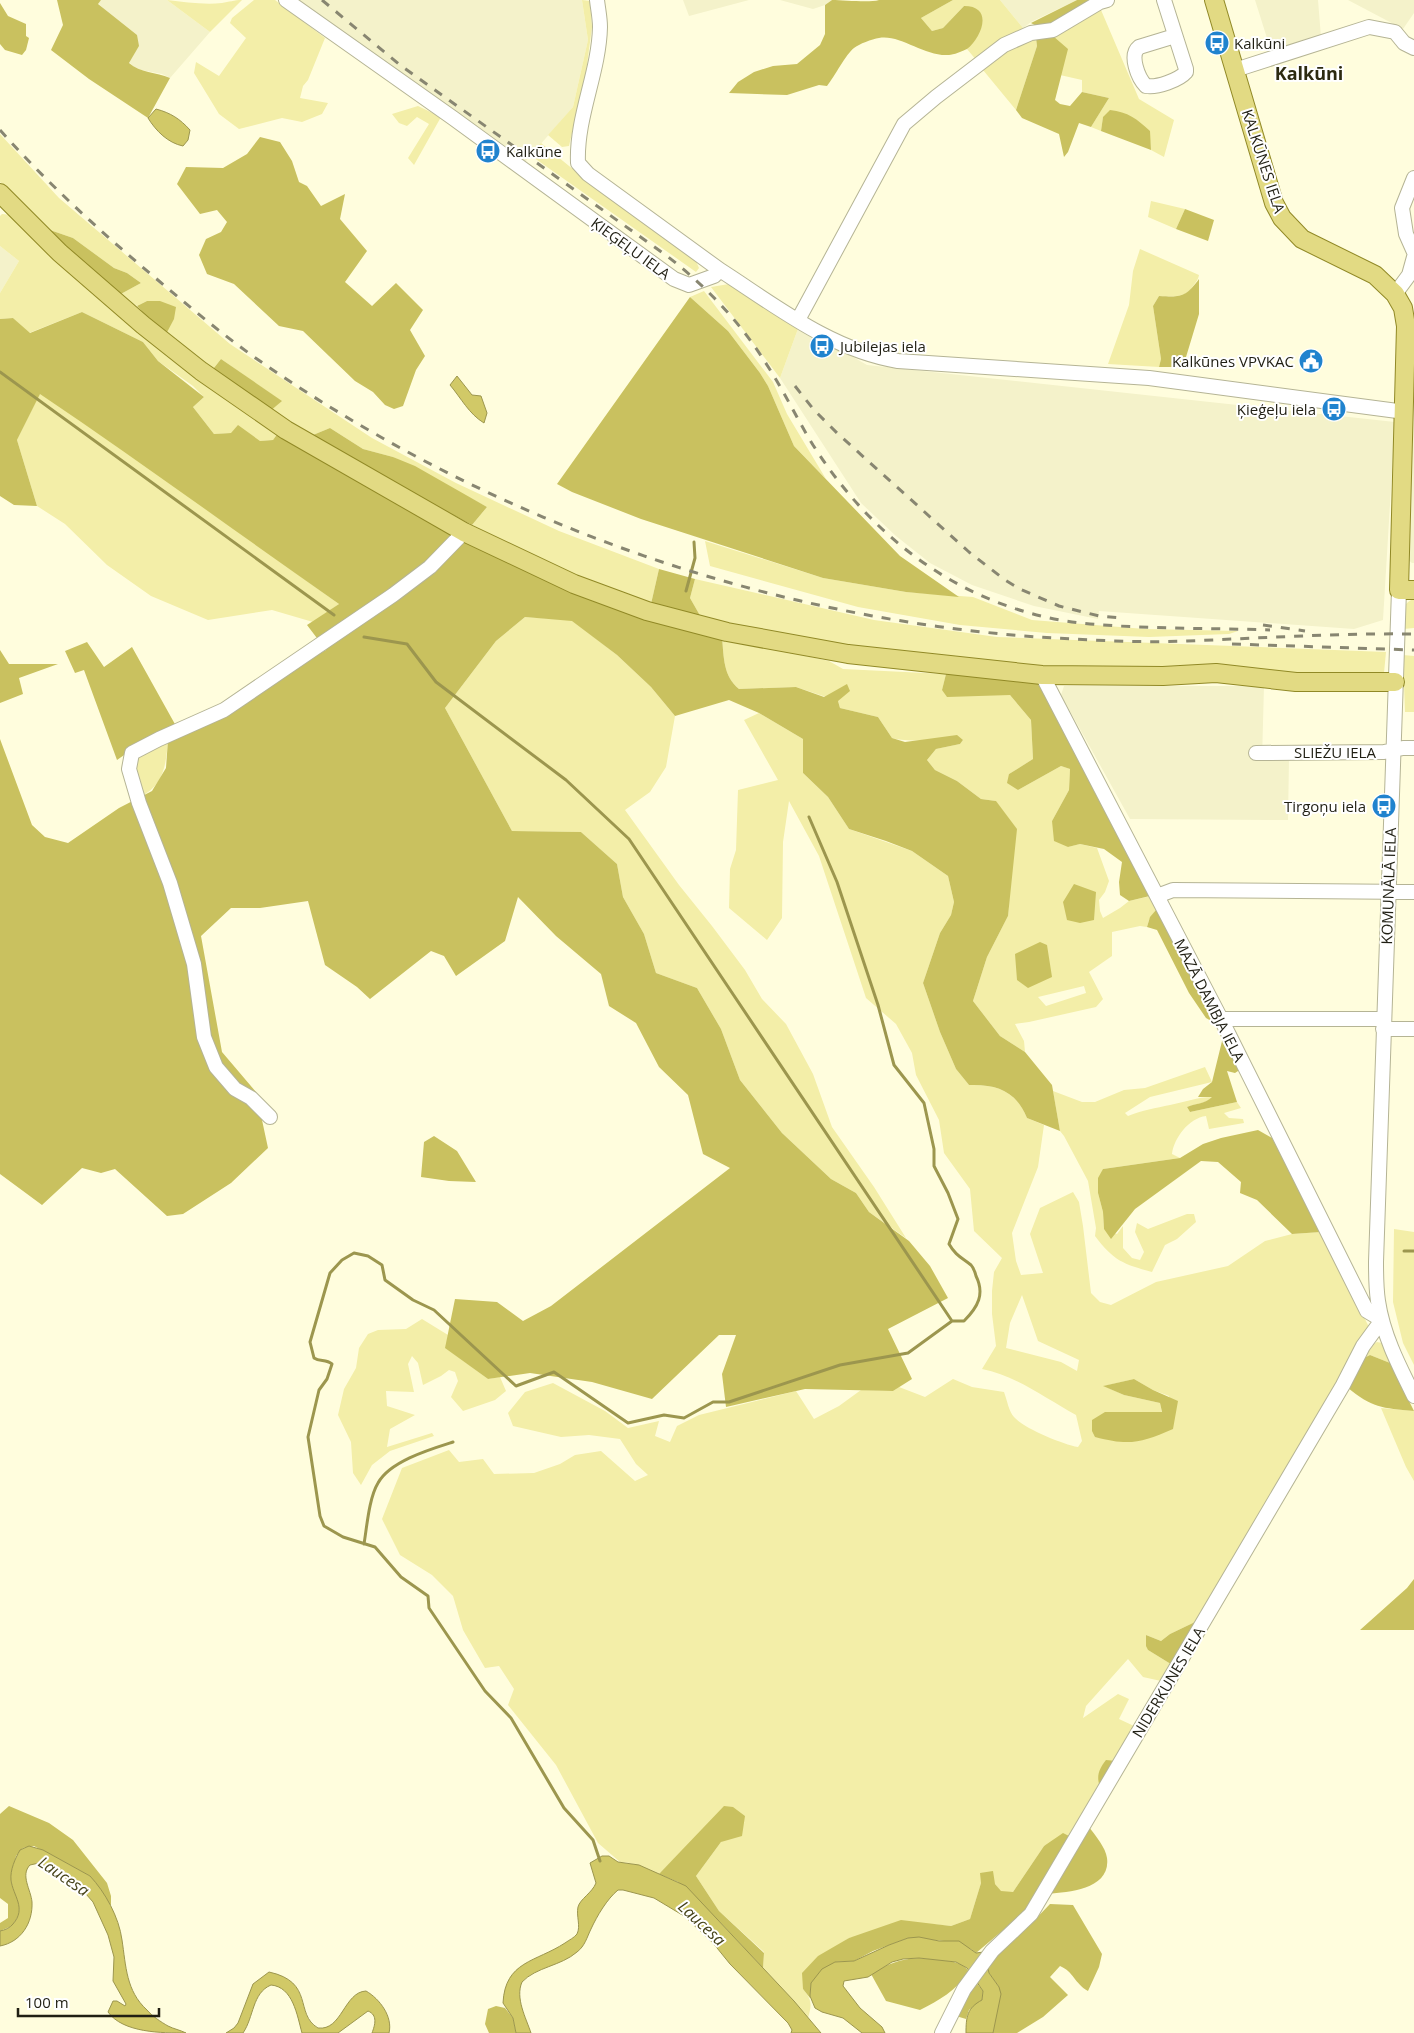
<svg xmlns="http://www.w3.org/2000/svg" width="1414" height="2033" font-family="'Open Sans',sans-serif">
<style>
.built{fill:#f4f2ca}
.green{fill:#f3eea8;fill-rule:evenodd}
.forest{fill:#c9c15f}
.water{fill:#d1c967;stroke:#9c964e}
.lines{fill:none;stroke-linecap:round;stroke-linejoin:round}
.stream{stroke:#9c964e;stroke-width:3}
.minor-casing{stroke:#b5b495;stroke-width:16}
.major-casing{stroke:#918926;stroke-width:20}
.minor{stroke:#fff;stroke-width:14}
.major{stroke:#e2da83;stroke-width:18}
.rail{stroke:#888671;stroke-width:3;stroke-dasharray:9 9;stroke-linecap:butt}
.labels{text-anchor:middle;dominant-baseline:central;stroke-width:4;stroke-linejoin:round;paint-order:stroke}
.poi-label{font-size:15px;fill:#201f13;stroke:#fff;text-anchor:start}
.street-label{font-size:15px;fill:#201f13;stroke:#fff}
.water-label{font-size:16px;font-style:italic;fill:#464319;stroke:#fff}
.quarter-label{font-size:18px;font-weight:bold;fill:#2c2a10;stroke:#fff}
</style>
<rect width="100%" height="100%" fill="#fffddd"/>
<path class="built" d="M101,0h66l43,32 -40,46 -8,-4 -26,-5 -7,-7 10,-16 -41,-43z
M294,0h288l6,40 -15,67 -48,55z
M683,0h66l-60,16z
M780,0h52l-7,5 -12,4z
M1000,0h77l-46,22 -8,6z
M1255,0h63l3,37 -49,17z
M1348,0h66v13l-11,16z
M0,246l19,15 -19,32z
M799,326l68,39 528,57 -12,198 -29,9 -255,-18 -1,8 -64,-13 -62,-21 -42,-22 -34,-27 -35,-33 -81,-125z
M1414,418v145h-2l-6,-5z
M1064,686h200l-2,74 27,-1 -1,61 -158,-1 -69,-124z"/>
<path class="green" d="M167,0c18,2 37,5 55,3 7,-1 12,-3 20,-3l-32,32z
M254,0h21l50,38 -17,42 -5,6 -3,12 28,5 -6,11 -20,8 -20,-4 -43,11 -20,-15 -25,-41 2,-11 23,14 27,-38 -16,-15 2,-5z
M582,0l8,1 2,26 -6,45 -17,74 -7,1 -14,-12 25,-28 15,-67z
M953,0h47l23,28 -46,33 -10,-12 10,-13 -13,-30 -21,22 -11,3 -11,-13z
M1101,10l38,89 35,21 -10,37 -13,-7 -2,-19 -46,-14 -2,14 -10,-4 18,-29 -27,-6v-12l-22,-5 2,-8 -9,-31 42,-25z
M1036,38l1,8 -21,64 -33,-40 26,-21z
M418,106l23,11 -27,48 -6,-7 21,-34 -12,-7 -10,9 -8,-3 -7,-9z
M0,134l59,64 171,146 142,94 84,45 103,48 100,38 -8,35c-62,-18 -121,-50 -179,-79l15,-18 -94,-50 -30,-8 -33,-21 -17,7 -44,-23 12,-11 -60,-42 -11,14 -45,-37 -18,-35 -10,5 -18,-11 22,-12 -14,-10 -13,-5 -41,-30 -26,-9 -47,-47z
M541,143l61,50 82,56 11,10 4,9 -3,4 -166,-117z
M1151,201l34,8 -9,20 -28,-12z
M2,214l11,1 265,218 -5,7 -13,1 -29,-8 -17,1 -21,-27 11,-10 -11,-11 -35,-25 -15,-19 -61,-30 -53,21 -16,-15 -13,1v-26l19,-32 -19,-15v-30z
M1140,249l59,26c-1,5 -3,7 -6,11 -8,13 -20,10 -34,10l-6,10 8,53 -2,8 -51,-3 21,-59 4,-34z
M729,284l70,42 -19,52 -69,-91z
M704,291l69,91 14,32 39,65 -32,-33 -26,-60 -8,-13 -32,-42 -38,-34z
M40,393l91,62 208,149 -26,18 -41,-12 -64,10 -57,-24 -44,-31 -42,-41 -28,-18 -20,-66z
M705,541l118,37 83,14 67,5 59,23 113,9 93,2 -9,3 -80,3 -102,-4 -87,-8 -102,-18 -148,-41z
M695,579l179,41 123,17 389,15 -2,21 -24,-1 -7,4 -307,-9 -163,-16 -149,-23 -32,-9 -12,-21z
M1414,599v29l-11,1c0,-12 -3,-26 11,-30z
M525,617l47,3 45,35 34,32 24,29 -9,51 -16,25 -25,18 54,75 33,41 33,44 17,29 24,25 27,50 19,53 42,60 32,51 -37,-26 -13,-19 -25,-14 -49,-46 -42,-53 -19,-51 -24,-41 -41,-15 -12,-39 -21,-37 -6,-33 -36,-32 -69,-1 -67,-123 51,-67z
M722,638l107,23 14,8 103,5 -4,16 38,5h30l21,25 2,39 -24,15 9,16 43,-24 9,3 -1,21 -17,31 16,26 12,-3 17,4 12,33 -4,11 -6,8 1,11 3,7 17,-10 9,-7 22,-5 5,14 -7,10 -2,7 -7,-1 -28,6v24l-23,16 14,27 -7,8 -67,15 -14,2 9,17 1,11 -25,-16 -27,-35 14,-44 21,-41 2,-30 -14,-85 -15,-2 -24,-18 -22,-11 -8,-10 9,-11 24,-5 3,-4c-21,-1 -53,3 -71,-2l-14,-21 -38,-9 -2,-7 -42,-14 -57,2c-16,-13 -15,-32 -17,-51zM1084,986l2,7 -40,13 -8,-9z
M1403,655l11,1v56h-9z
M759,713l44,26v34l25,24 21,32 63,22 36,25 6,26 -3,13 -11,18 -17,50 17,49 16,37 13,16c28,-1 47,6 58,33l17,7 -6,42 -26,66 4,28 5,14 22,-2 -13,-39 10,-26 33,-16 6,10 4,24 8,67 9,9 11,3 45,-23 72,-16 37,-25 27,-7 29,-2 49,97 -175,293 -25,12 -9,7 -15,-6 2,15 26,16 -13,15 -18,-4 -15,-18 -42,47 -3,12 35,-24 11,5 -10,20 15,7 -65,110 -25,10 -31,46h-12l-6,-8 -14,-1 -11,36 -19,7 -20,-2 -82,14 -14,10 -32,41c9,11 9,15 5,29l-45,-50 1,-16 -45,-41 -23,-35 25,-34 24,-20 -64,30 -22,22 -29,-11 -10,-1 -22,-19 -42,-78 -48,-60 6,-16 -15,-23 -14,2 -22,-38 -10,-34 -21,-21 -32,-20 -18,-36 20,-51 47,-18 10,12 24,-3 11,15 40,-1 26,-9 15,-9 26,-4 34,30 13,-6 -12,-11 -16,-25 -31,-4 -28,2 -48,-11 -5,-13 17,-21 28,-9 52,28 23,17 31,-7 -4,15 15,6 7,-16 22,-11 97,-24 18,28 25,-13 22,-16 32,1 6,-4 26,10 28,-18 19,8 32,5c3,8 5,20 10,25 11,12 48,27 64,30l4,-6 -6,-26c-31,-17 -59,-39 -94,-46l14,-23 -4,-32v-23l2,-19 8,-14 -28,-27 -4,-42 -26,-36 -5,-33 -23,-45 -4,-22 -16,-29 -30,-26 -47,-142 -30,-55 -6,41 -1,76 -15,22 -38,-32 1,-39 6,-19 2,-60 40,-10 -34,-60zM1022,1295l16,46 41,19 -2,11 -16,-9 -55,-14 4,-25zM1134,1379l19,11 16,6 4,33 -68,-17 57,1 -2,-10 -36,-8 -20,-9z
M168,740c-2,25 -4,45 -28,57 -6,-42 -11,-38 28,-57z
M1205,1067l7,15 -62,15 -25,16 3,3c14,-6 28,-8 42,-11 15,-3 27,-8 43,-8 -8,7 -16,6 -26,10l3,5 47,-10 4,6 -17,5 5,5 14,1 1,4 -35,6 -3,-13c-17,2 -32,22 -34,38l8,4 -77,11 -5,24 5,19 1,17 13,5 6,-8v22l9,10 8,2 4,-8 -9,-20 2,-9 11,6 39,-15h7l2,8 -19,17 -12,6 -13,27c-29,-8 -38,-11 -57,-36l1,-8 -8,-47 -24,-45 -4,-5 -7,-40 29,11h13l29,-12 21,-2z
M1394,1229l20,3v133l-11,-22 -10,-41z
M422,1319l26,16 -2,13 42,31 12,-2 6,14 -11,9 -32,11 -12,-14 7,-16 -3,-9 -6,-2 -8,6 -18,9 -5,-22 -6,-7 -4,8 6,28 -28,-1 1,15 28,9 -25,14 -3,18 45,-14 2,3 -44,15 -18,14 -11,20 -8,-12 -2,-31 -13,-27 6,-26 12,-21 3,-20 9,-14 10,-4 28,-1z
M1377,1342l5,1 8,20 -20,-8 -8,4 5,-11z
M1381,1408l33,3v70l-8,-14z"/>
<path class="forest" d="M57,0h44l-3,4 39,31 2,11 -10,17c11,10 27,9 41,15l-22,40 -59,-39 -38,-29 12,-25z
M832,0c12,0 37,3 47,0h74l-32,18 11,13 11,-3 21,-22c30,0 18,31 3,43 -4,2 -14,6 -18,6 -24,2 -49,-21 -70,-17 -7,1 -20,6 -25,10 -8,6 -19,28 -27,38l-8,-1 -32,10 -58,-2 9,-11 16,-10 19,-6 24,-2 23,-19 5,-11v-29z
M1077,0h20l-53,30 -13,-7z
M0,3l8,13 18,8v12l3,2 -3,12 -4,5 -17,-5 -5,-6z
M1053,36l15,13 -13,51 5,4 10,2 12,-14 27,6 -18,29 -12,-4 -11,29 -4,5 -5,-23 -37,-16 -6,-8 21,-64 -1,-8z
M1110,110c18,2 27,9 40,21l1,19 -50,-19 2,-14z
M260,137l20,5 12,19 7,21 8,4 14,20 24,-12 -5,25 27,32 -22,31 27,24 24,-23 27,27 -13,20 15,26 -9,14 -13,36 -9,3 -9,-4 -12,-13 -18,-11 -52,-50 -24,-5 -45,-42 -27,-10 -8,-19 7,-16 15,-7 6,-10 -10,-12 -17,4 -23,-30 9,-17 37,1 24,-14z
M1185,209l29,11 -6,21 -32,-12z
M47,229l26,9 41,30 13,5 14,10 -22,12 -52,-45z
M1199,279v35l-16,53h-24l2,-8 -8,-53 6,-10c22,1 26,2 40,-17z
M690,297l38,34 32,42 8,13 26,60 106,110 59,41 -53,-5 -83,-14 -182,-59 -69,-27 -15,-8z
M147,301h13l16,6 -2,12 -9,17 -28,-30z
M82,312l61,30 15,19 46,36 -11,10 21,27 17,-1 7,-8 22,16 13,-1 5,-7 130,75 314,130c2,19 1,38 17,51l57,-2 28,10 23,-13 3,7 -12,10 2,7 38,9 14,21 13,4 52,-7 6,5 -3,4 -24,5 -9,11 8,10 22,11 24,18 15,2 21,28 -9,87 -21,41 -14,44 27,35 25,16 27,33 8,46 -33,-13c-11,-27 -30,-34 -58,-33l-13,-16 -16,-37 -17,-49 17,-50 11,-18 3,-13 -6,-26 -36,-25 -26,-10 -37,-12 -21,-32 -25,-24v-34l-44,-26 -30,-13 -54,16 -24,-29 -34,-32 -45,-34 -47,-4 -29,24 -51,67 67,123 69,1 36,32 6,33 21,37 12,39 41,15 24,41 19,51 42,53 49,46 25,14 13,19 40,29 21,25 18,32 -60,31 24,50 -19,12 -88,-2 -79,18 -4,-33 14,-39h-17l-67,64 -60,-17 -62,-9 -42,6 -43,-31 10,-49 42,3 26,19 28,-15 179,-138 -27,-14 -15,-59 -29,-28 -23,-44 -27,-17 -8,-32 -45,-38 -38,-39 -13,44 -49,35 -12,-20 -13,-5 -61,48 -13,-12 -32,-22 -17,-64 -48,7h-29l-30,28 21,116 34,40 12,56 -37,35 -48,31 -16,2 -52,-47 -14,4 -19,-5 -40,37 -42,-31v-435l32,86 13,12 23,6 51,-35 33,-17 14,-23 2,-28 158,-90 -19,-25 32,-21c-100,-70 -198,-142 -299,-210l-23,46 20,66 -23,-1 -14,-9v-177l13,-1 17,15z
M221,359l61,42 -13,11 -59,-39z
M330,428l33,21 30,8 22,9 72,41 -15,18 -132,-71 -27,-19z
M659,569l36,10 -5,19 12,21 -51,-15z
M87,642l17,25 28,-20 44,79 -39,20 -20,14 -33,-90 -9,3 -10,-22z
M0,650l9,14h49l-39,14 4,16 -23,9z
M946,674l84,6 11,4 113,211 -25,6 -9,-6 -1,-13 3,-20 -18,-13 -24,-5 -12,3 -14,-6 -2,-20 17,-31 1,-21 -9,-3 -43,24 -11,-7 2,-9 24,-15 -2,-39 -21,-25 -63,2 -5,-7z
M1074,884l22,8 -2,28 -14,3 -13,-3 -4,-18z
M1156,910l5,4 56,106 -4,2 -7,-4 -17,-25 -32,-63 -10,-3 3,-10z
M1040,942l7,3 5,32 -24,11 -11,-8 -2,-26z
M1224,1033l17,36 -6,4 -8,-2 10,31 -47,10 -3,-5c9,-4 18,-3 25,-10h-14l5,-8 9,-7z
M1258,1130l16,9 47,93 -29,2 -35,-34 -17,-7 1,-11 -23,-20 -17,-1 -66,48 -24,30 -7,-10 -1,-17 -5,-19v-15l5,-9 77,-11 23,-14 18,-6z
M434,1136l23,15 19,31 -27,-1 -28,-4 3,-35z
M1370,1355l20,8 24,48c-32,-3 -42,-3 -67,-24l15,-28z
M1134,1379l19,11 25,11 -5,28c-32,14 -44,17 -78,8l-3,-6v-11l13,-8h57l-2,-9 -36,-8 -21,-9z
M1414,1579v51h-54l47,-42z
M1195,1622l-3,9 -18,35 -26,-16 -2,-4v-11l15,6 9,-7z
M1106,1760l10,1 -16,26c-4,-11 -1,-18 6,-27z
M9,1806l40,17 24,17 34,43 4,13v10l-21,-30 -56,-30 -11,2 -7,8 -5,26 8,19v14l-7,11 -12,5v-8l8,-5v-14l-8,-6v-84z
M724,1806l9,1 12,9 -3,20 -21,6 -25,34 23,35 45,42 -1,15 -44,-47 -41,-39 -19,-8z
M1089,1827c6,8 17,21 18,31 4,31 -37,34 -59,36z
M1063,1833l6,3 -48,84 -13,6 -32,27 -5,-4 -27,-8 -36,-3 -35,13 -19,10 -19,1 -24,21 -1,15 -7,-9 -1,-16 16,-17 31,-18 52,-18 50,6 19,-7 11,-36 -1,-10 13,-2 2,13 6,7 12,1 31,-46z
M1050,1904l23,1 29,49 -3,13 -11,24c-14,-8 -14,-19 -28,-25l-10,11 18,18 -25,22 -26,16h-24l6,-46 -10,-14 -1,-5 4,-9 34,-30z
M919,1958c14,2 43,0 50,14 -14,19 -29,28 -49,38l-34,-9 -15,-27c16,-10 29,-15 48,-16z
M975,1981l8,10 -1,9 -13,10 -3,9 -10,-3z
M496,2006l9,2 8,10 3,15h-27l-4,-9 3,-15z"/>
<path class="water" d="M156,109c15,4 24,10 34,21l-2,10 -5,6c-15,-3 -27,-15 -35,-28z
M457,376l15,19 9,1 6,17 -3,10c-15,-9 -23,-25 -34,-38z
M29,1846l14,4 47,26c15,16 29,41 32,64 4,26 4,51 25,70 5,6 14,12 21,16 6,3 12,4 18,7 -24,0 -63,0 -78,-21l5,-11h4l8,5 1,-2 -13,-23 1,-24 -6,-22 -15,-33 -14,-16 -30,-18 -10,-5 -9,2c-10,10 1,25 2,37 1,21 -11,40 -32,44v-15c5,-1 10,-3 13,-7 14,-16 0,-28 -2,-44 -1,-10 4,-21 9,-30z
M602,1856h7l9,6 21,3 47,21 108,115 27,32h-30l1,-3 -4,-7 -58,-59 -17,-21 -29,-27 -30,-18 -31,-8h-5c-11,9 -21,26 -27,39 -4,8 -6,17 -14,23 -16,14 -41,15 -55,30 -7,16 4,36 9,51h-15l-3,-15 -10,-15c2,-42 33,-41 62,-60 4,-3 9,-5 12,-9 4,-8 -1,-18 1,-27 2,-8 14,-14 18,-24l-6,-20z
M919,1937l20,4h20l17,12 8,-1 5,21 10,14 2,7 -8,39h-27c0,-16 1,-25 16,-33l1,-9 -16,-23 -11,-6 -37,-4 -16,1 -11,3 -24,15 -24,4 -1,5 17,22 22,19 3,6h-23l-19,-15 -21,-6 -7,-4 -5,-12 1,-13 11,-14 13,-7 19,-1 35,-16 19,-7z
M269,1972c46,10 25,42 49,56 24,3 26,-36 48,-37 14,8 27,26 23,42h-17c3,-8 6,-18 -4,-22l-30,22h-36c-5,-18 -9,-46 -31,-48 -19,8 -17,32 -28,48h-17l8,-5 4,-5 15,-39z"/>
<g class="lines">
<path class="stream" d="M0,372l334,243
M686,591l9,-33 -1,-16
M364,637l43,7 29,38 130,98 63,59 323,482 -44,32 -68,12 -111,37h-16l-29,16 -20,-3 -36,8 -74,-51 -38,14 -82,-76 -21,-10 -28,-20 -3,-15 -14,-9 -14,-3 -12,7 -12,13 -20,69 4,16c6,4 12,1 18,6l-5,15 -8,11 -11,47 12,79 4,10 19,11 32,10 26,30 27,19 1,12 56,83 26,27 53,90 29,32 7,21
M809,817l28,65 41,123 16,60 30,38 10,46v17l14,27 10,26 -9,25c7,12 12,13 22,21 3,3 4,7 5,11 9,18 2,31 -12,45h-12
M1404,1251h10
M364,1544c3,-18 5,-46 14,-61 12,-22 53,-34 75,-41"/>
<defs>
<path id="minor" d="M286,0l167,118 221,161 15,6 25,-9 6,-6c56,36 111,80 178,91l251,17 256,34
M597,0c1,9 3,18 3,27 -1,46 -24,90 -22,136l10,11 132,96
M1164,0l22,69v3c-7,8 -29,16 -40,14 -8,-8 -17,-31 -7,-39l36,-11
M1235,70l134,-43 26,5 9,11 10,5
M1414,178l-12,30 4,26 8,18
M1395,294l14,-19 5,-18
M798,320l106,-196 32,-27 68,-52 27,-12 22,-3 47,-28 7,-2
M1399,590l-23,672c0,13 0,26 2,39 5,34 21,65 36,95
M1256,753l128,-1 19,-4h11
M1157,896l16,-6 241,2
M1221,1019h163
M1383,1029h31
M270,1117l-19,-19 -16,-9 -19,-22 -12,-30 -10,-73 -24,-81 -31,-80 -10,-34 3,-16 27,-14 65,-29 169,-115 37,-28 34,-35
M942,2033l22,-44 28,-38 39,-37 312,-529 20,-39 19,-26 -15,-9 -146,-292 -179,-344"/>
<path id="major" d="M1214,0l60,203 8,15 20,21 73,36 20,19 8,14 3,18 -7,264h15
M0,193l60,60 83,72 58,46 85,59 178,102 110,52 73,27 80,21 121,22 194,21 121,1 53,-3 80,9h99"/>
</defs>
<use href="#minor" class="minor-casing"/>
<use href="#major" class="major-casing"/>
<use href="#minor" class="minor"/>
<use href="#major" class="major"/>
<path class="rail" d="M322,0l78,65 267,191c39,30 74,67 100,109 17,26 30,54 46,80 63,99 158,168 277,179 59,5 120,4 180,6
M0,130c49,55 102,103 159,151 32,27 64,54 98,78 229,160 502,258 781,278 49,3 100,6 149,4 76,-3 151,-8 227,-7
M795,386l19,24 23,23 132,119 36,28 15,9 39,17 40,10 24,2
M1263,625l42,6
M1232,644l182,6"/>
</g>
<defs>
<symbol id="bus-disc" viewBox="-11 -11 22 22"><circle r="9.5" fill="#2083ce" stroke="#fff"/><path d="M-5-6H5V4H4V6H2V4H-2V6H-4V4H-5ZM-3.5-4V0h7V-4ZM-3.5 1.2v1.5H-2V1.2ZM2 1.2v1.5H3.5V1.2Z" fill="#fff"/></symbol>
<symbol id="civic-disc" viewBox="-11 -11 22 22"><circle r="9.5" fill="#2083ce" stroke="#fff"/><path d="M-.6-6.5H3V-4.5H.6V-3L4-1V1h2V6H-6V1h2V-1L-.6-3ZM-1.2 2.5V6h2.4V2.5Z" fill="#fff"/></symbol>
</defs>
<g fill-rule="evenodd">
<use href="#bus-disc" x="1203" y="29" width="28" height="28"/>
<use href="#bus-disc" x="474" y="137" width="28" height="28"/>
<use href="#bus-disc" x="808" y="332" width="28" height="28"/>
<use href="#civic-disc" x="1297" y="347" width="28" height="28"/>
<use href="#bus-disc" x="1320" y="395" width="28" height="28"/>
<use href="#bus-disc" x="1370" y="792" width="28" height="28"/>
</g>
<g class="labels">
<g class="poi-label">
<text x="1234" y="43">Kalkūni</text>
<text x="506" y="151">Kalkūne</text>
<text x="840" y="346">Jubilejas iela</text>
<text x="1294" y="361" text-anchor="end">Kalkūnes VPVKAC</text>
<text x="1316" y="409" text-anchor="end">Ķieģeļu iela</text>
<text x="1366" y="806" text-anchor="end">Tirgoņu iela</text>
</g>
<g class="street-label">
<text transform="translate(1264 161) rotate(72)">KALKŪNES IELA</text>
<text transform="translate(631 248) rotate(36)">ĶIEĢEĻU IELA</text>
<text x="1335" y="752">SLIEŽU IELA</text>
<text transform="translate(1388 886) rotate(-88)">KOMUNĀLĀ IELA</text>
<text transform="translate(1210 1000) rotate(63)">MAZĀ DAMBJA IELA</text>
<text transform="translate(1168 1682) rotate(-59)">NIDERKUNES IELA</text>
</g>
<g class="water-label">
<text transform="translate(64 1876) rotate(34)">Laucesa</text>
<text transform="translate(702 1923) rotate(43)">Laucesa</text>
</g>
<g class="quarter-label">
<text x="1309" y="73">Kalkūni</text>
</g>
</g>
<path d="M18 2008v8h141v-8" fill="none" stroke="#201f13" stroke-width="2.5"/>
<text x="25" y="2008" font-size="15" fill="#201f13" stroke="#ffffff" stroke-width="4" paint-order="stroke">100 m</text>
</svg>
